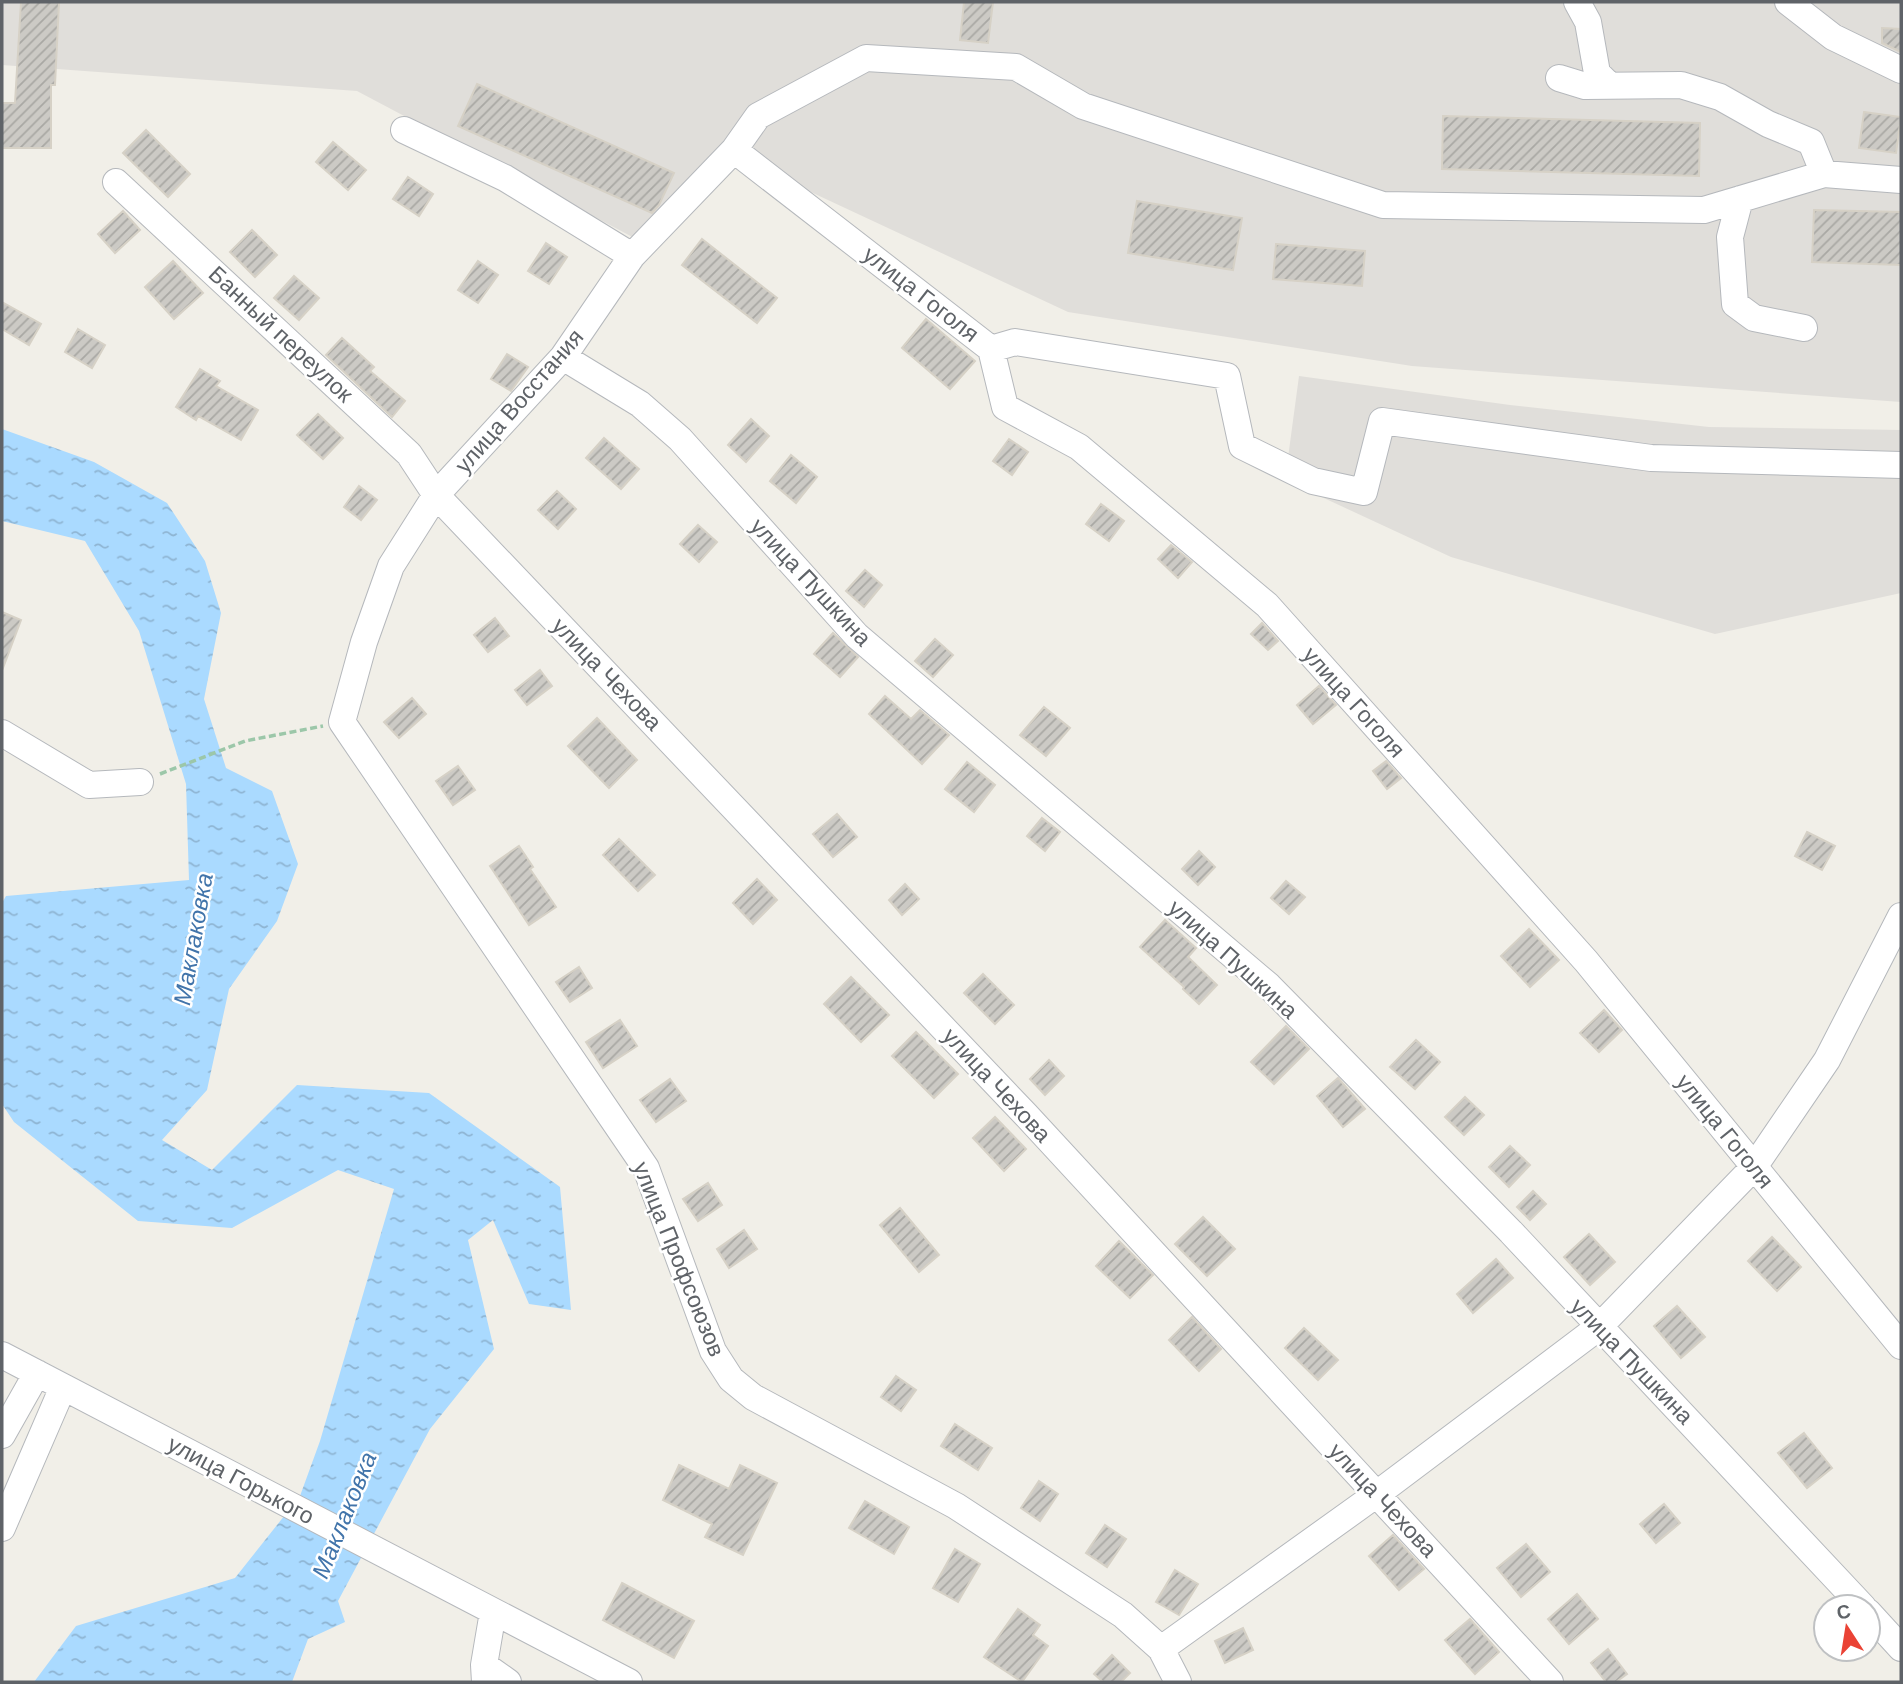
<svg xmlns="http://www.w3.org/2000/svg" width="1903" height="1684" font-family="Arial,sans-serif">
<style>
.industrial{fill:#e0deda}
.water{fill:url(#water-ripples)}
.building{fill:url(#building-hatch);stroke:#d6d1c6;stroke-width:2}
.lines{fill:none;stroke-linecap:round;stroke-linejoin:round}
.minor-casing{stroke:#b5b8bc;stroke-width:28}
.path{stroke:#9cc7a9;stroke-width:3.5;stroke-dasharray:7 3.5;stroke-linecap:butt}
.minor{stroke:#fff;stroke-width:26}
.labels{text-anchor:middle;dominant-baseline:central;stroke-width:5;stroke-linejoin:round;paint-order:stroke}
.street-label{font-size:23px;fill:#5f6368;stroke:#fff}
.water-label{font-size:24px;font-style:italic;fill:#4174aa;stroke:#fff}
</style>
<defs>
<pattern id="water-ripples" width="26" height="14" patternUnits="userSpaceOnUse" patternTransform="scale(1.75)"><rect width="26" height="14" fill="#aadaff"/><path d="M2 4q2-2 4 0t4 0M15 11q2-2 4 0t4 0" fill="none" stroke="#8eb4d2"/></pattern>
<pattern id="building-hatch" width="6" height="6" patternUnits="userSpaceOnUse" patternTransform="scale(1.75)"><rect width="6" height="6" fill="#cccac5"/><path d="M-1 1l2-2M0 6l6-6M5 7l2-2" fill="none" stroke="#a9a8a4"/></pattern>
</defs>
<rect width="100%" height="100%" fill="#f1efe8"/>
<path class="industrial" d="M2,2h1899v400l-489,-36 -344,-54 -328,-153 -100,82 -283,-150 -355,-26z
M1299,376l211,29 199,22 192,3v163l-186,41 -264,-77 -166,-77z"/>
<path class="water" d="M2,429l92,33 73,41 38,58 16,52 -17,86 22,69 46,23 26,73 -21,57 -48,68 -22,101 -45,50 50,30 85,-85 132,8 131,94 11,123 -42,-6 -36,-84 -25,20 26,109 -64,80 -92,172 7,21 -37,17 -16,43h-258l42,-56 159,-48 65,-82 20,-55 74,-252 -56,-19 -106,58 -94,-7 -124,-99 -12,-18v-201l4,-7 183,-16 -3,-96 -47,-153 -54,-90 -83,-20z"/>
<path class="building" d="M21,2h38l-4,83h-4v63h-49v-45h13z
M964,2h29l-5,41 -28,-3z
M1882,28l19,1v23l-19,-9z
M477,84l197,89 -15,32 -7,8 -194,-87z
M1864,112l37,5 -5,36 -37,-5z
M1443,116l257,7 -1,53 -257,-7z
M146,130l44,44 -22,23 -45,-44z
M333,142l33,28 -18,20 -32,-28z
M408,177l25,17 -14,22 -26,-17z
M1137,201l105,17 -9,52 -105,-17z
M1814,210l87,2v53l-89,-3z
M123,211l17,19 -25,23 -17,-19z
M252,230l25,25 -22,22 -25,-25z
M702,239l75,59 -20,25 -75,-58z
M546,243l21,14 -18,27 -21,-13z
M1276,244l89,7 -3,35 -89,-7z
M173,261l30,32 -29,26 -29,-32z
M478,261l20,14 -20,28 -20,-13z
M294,276l25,22 -20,22 -25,-22z
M2,302l39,22 -12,21 -27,-16z
M926,319l49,42 -25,28 -48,-41z
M78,329l27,16 -13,23 -27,-16z
M342,338l32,29 -4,4 35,30 -13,16 -66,-62z
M507,354l21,13 -17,24 -20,-12z
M200,369l20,12 -4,5 42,24 -17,30 -43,-24 -2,4 -20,-13z
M318,414l25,24 -20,21 -26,-24z
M751,419l18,17 -23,26 -18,-17z
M604,438l35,31 -18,20 -35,-31z
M1009,439l19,13 -16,23 -19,-14z
M791,455l26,22 -21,26 -26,-22z
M359,486l18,14 -16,20 -17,-13z
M557,491l19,18 -18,20 -20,-19z
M1101,504l23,17 -15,20 -23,-17z
M698,525l19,17 -18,20 -19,-18z
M1171,545l21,17 -14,16 -20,-19z
M865,570l17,15 -18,22 -18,-16z
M2,612l19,8 -18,48 -1,-1z
M495,618l14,18 -21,16 -14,-17z
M1262,623l16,18 -10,9 -17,-16z
M833,633l25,24 -18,20 -26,-23z
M935,639l18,16 -20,22 -18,-16z
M540,670l12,16 -25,19 -12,-15z
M1319,686l17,19 -23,19 -16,-19z
M885,696l26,23 9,-9 29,25 -27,29 -53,-50z
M412,698l14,16 -27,24 -15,-16z
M1044,707l26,21 -24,28 -26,-21z
M597,718l40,42 -28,28 -41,-42z
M1386,761l15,17 -14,11 -14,-18z
M967,762l28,23 -21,27 -29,-23z
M458,766l17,24 -22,15 -17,-24z
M837,814l20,23 -24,20 -20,-23z
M1042,818l18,14 -15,19 -18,-15z
M1807,832l28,14 -13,24 -27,-14z
M619,839l36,36 -17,16 -35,-36z
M519,846l14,21 -3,2 26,38 -27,18 -39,-59z
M1199,851l16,16 -17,18 -16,-16z
M757,879l20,21 -24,24 -20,-21z
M1286,881l19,16 -16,17 -18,-16z
M905,884l14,15 -17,16 -13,-15z
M1165,920l31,28 -8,9 29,28 -18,19 -16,-15 1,-2 -44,-40z
M1529,929l30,31 -29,27 -29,-31z
M579,967l13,21 -22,14 -14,-20z
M983,974l31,31 -19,19 -31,-31z
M851,977l38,38 -28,27 -37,-38z
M1604,1010l18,20 -23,22 -19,-19z
M620,1020l17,26 -34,22 -17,-26z
M1286,1026l23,23 -35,35 -23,-22z
M916,1032l42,42 -24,24 -42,-42z
M1416,1040l24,22 -25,27 -25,-22z
M1049,1060l15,16 -19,19 -15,-16z
M1338,1078l27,31 -22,18 -26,-31z
M670,1079l16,22 -30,21 -16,-22z
M1465,1097l19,18 -20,20 -19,-18z
M995,1117l31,32 -22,22 -31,-33z
M1510,1146l20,19 -21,22 -20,-20z
M708,1183l14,22 -24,16 -15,-22z
M1533,1191l13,13 -16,16 -13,-13z
M900,1208l39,47 -20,17 -39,-47z
M1203,1217l32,32 -28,27 -32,-32z
M744,1230l13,19 -28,19 -12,-19z
M1589,1234l26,28 -25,23 -26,-28z
M1772,1237l29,30 -24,24 -29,-30z
M1119,1241l34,34 -23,23 -34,-32z
M1496,1259l17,19 -40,35 -16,-19z
M1677,1306l28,31 -24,21 -27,-32z
M1192,1317l29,32 -22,22 -30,-31z
M1304,1328l34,32 -20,20 -33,-32z
M896,1376l20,14 -15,21 -20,-14z
M955,1424l37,24 -14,22 -37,-24z
M1804,1433l28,35 -25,20 -29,-35z
M679,1465l50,24 11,-24 37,18 -34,72 -38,-18 7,-13 -49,-24z
M1039,1481l19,13 -18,27 -19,-13z
M865,1501l44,26 -15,27 -45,-26z
M1664,1504l16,19 -24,20 -16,-19z
M1105,1525l21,14 -19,28 -21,-14z
M1393,1535l31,34 -25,21 -30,-34z
M1526,1544l24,28 -29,25 -24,-29z
M955,1549l25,15 -22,38 -25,-14z
M1175,1570l23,14 -19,31 -23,-13z
M622,1583l72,38 -20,37 -71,-38z
M1577,1594l21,25 -29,25 -21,-25z
M1018,1609l22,16 -7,10 15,11 -26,36 -38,-25z
M1470,1619l29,33 -24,22 -30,-34z
M1243,1628l10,22 -28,13 -10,-22z
M1608,1649l19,25 -11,8h-10l-15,-19z
M1112,1655l18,18 -9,9h-18l-9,-8z"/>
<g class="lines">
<defs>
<path id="minor" d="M1577,2l11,20 9,51 12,12
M1788,2l45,35 68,33
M1559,78l26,8 96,-1 39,12 48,27 43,18 13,32
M404,130l101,48 127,78
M734,150l257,199 14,58 74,40 188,158 319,356 315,385
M116,182l293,272 27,41 590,620 524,567
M1740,199l-10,38 5,67 19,14 50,10
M991,349l24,-7 212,34 15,70 71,35 51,11 18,-71 269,37 250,7
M563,357l77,47 40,35 177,197 412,350 242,246 352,375
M2,733l87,52 51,-3
M2,1355l627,327
M2,1435l35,-62
M2,1528l61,-141
M1868,1612l33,36
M1161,1649l216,-155 222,-167 155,-160 73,-107 74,-144
M484,1665l24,17
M485,1682l-1,-17 9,-53
M1178,1682l-17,-33 -38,-34 -167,-109 -203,-109 -22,-18 -18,-28 -67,-183 -304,-446 22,-80 27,-76 45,-71 127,-138 69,-101 102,-106 24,-34 108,-58 150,9 67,39 300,99 321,5 120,-36 77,6"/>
</defs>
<use href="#minor" class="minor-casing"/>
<path class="path" d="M160,774l85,-33 78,-15"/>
<use href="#minor" class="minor"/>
</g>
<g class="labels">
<g class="street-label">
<text transform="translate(921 294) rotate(38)">улица Гоголя</text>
<text transform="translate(281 334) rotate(43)">Банный переулок</text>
<text transform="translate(519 401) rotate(-49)">улица Восстания</text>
<text transform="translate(811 582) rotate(47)">улица Пушкина</text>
<text transform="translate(607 674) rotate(46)">улица Чехова</text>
<text transform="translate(1354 702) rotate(48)">улица Гоголя</text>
<text transform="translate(1233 959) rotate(42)">улица Пушкина</text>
<text transform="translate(997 1085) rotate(47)">улица Чехова</text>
<text transform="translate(1725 1131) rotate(51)">улица Гоголя</text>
<text transform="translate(679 1259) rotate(68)">улица Профсоюзов</text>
<text transform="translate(1632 1361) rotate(46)">улица Пушкина</text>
<text transform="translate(241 1480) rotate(28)">улица Горького</text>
<text transform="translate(1383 1500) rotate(47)">улица Чехова</text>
</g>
<g class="water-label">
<text transform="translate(193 939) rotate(-80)">Маклаковка</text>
<text transform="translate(344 1515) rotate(-68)">Маклаковка</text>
</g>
</g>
<rect width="1903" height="1684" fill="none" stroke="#5f6368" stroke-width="7"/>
<g transform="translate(1847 1628) rotate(348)"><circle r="33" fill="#ffffff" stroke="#bfc1c3" stroke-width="2"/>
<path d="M0-5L12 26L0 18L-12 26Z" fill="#ea4335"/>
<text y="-10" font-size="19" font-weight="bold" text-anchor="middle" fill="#5f6368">С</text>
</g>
</svg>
